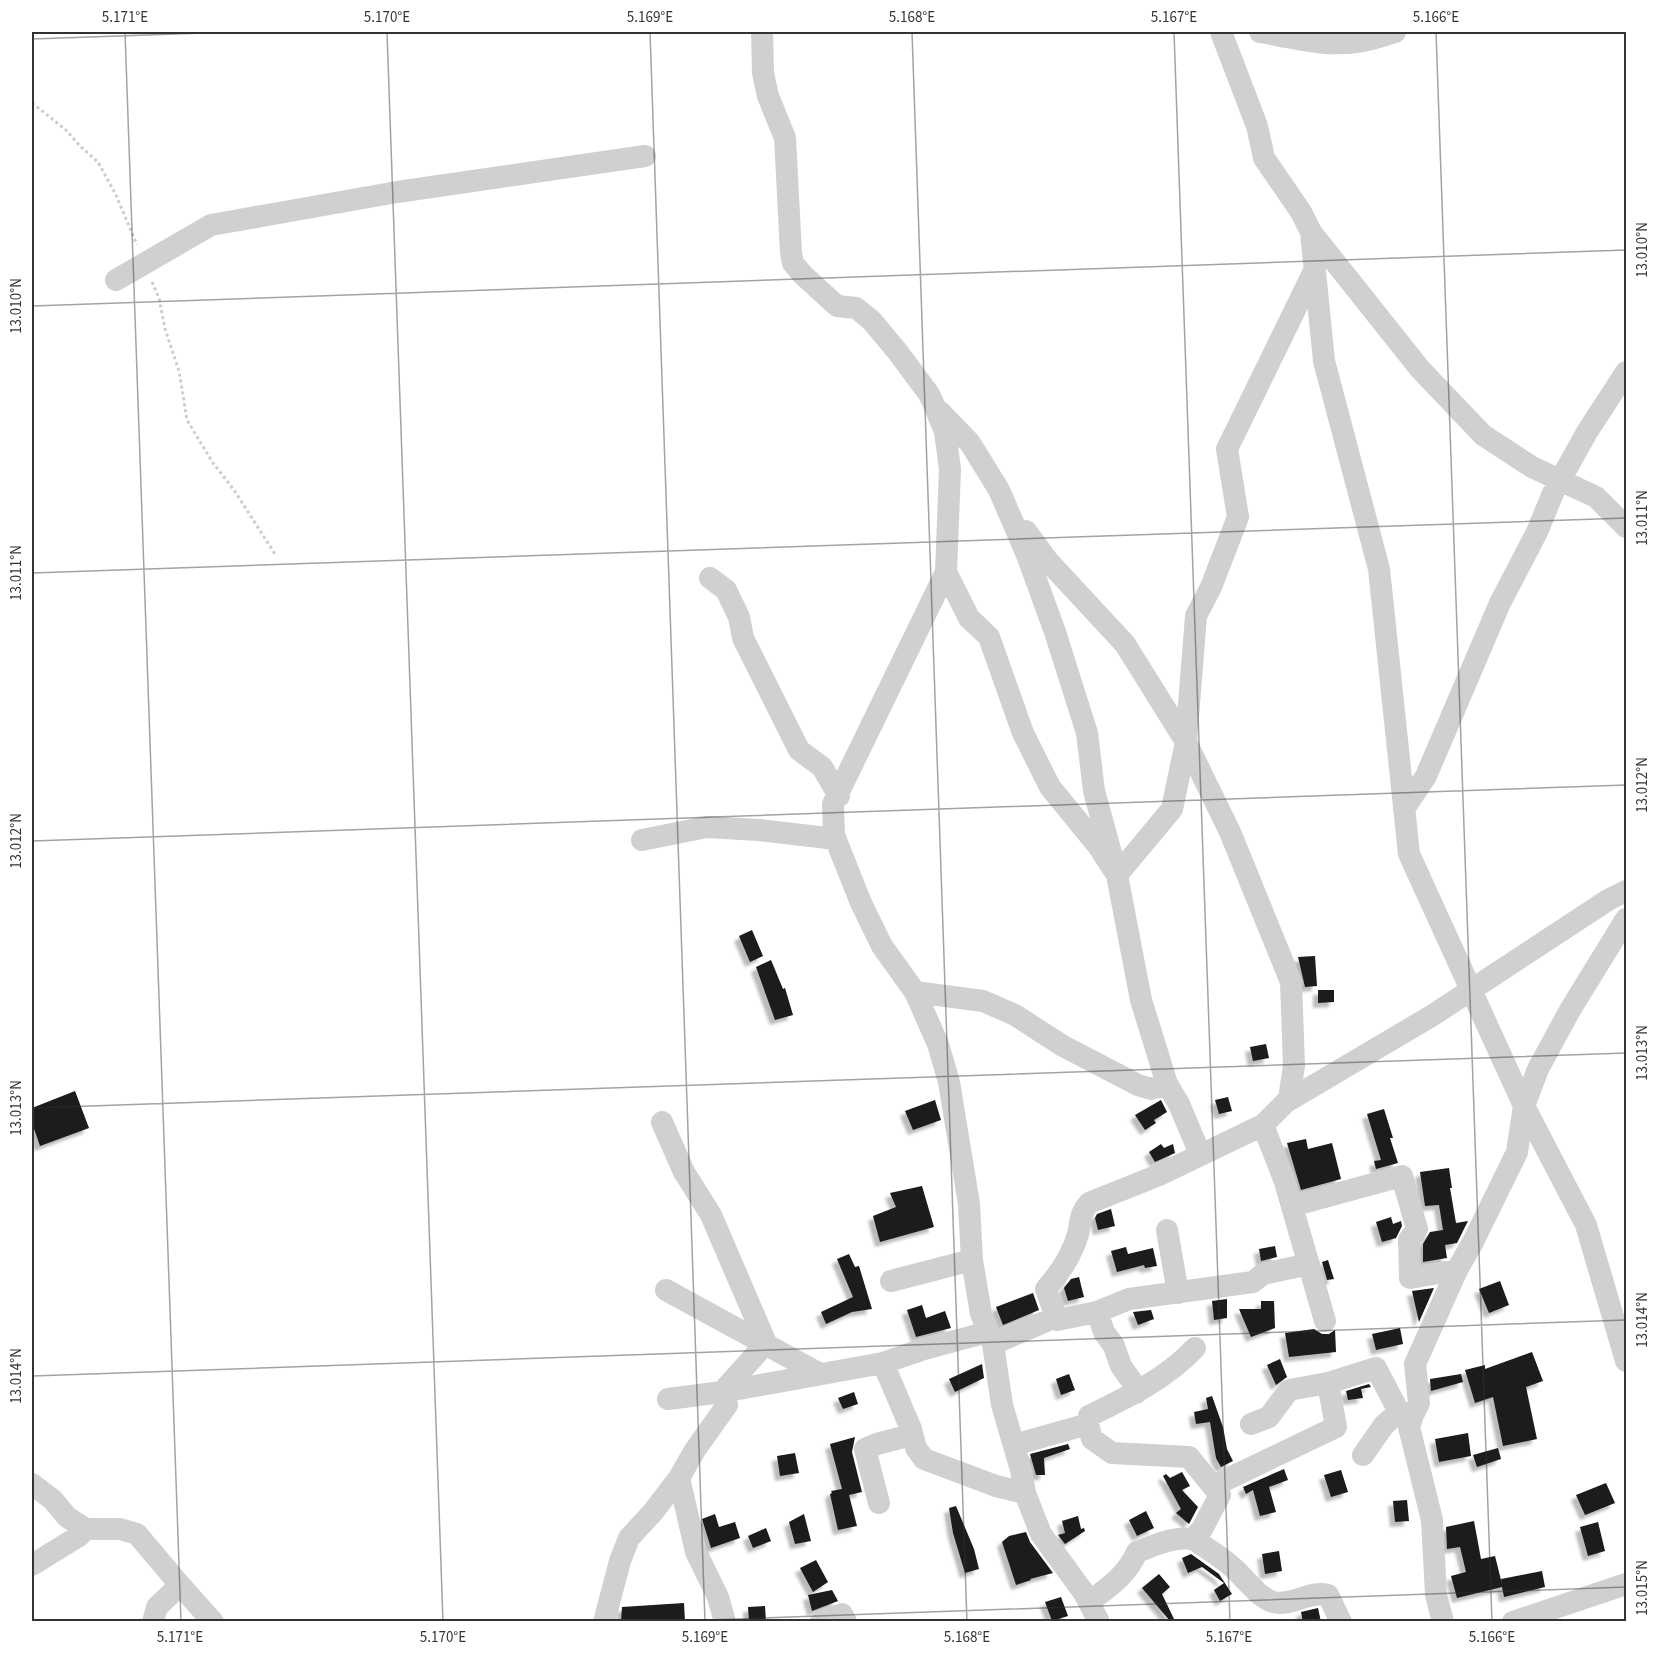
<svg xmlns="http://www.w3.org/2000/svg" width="1658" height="1653" font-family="'Source Sans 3',sans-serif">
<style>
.building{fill:#1a1a1a;filter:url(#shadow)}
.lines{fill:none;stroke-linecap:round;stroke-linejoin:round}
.path{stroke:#cdcdcd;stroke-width:3;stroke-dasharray:3 3;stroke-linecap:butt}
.minor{stroke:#d0d0d0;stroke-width:22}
.ticks{fill:none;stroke:#333;stroke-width:1.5;stroke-opacity:0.45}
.neatline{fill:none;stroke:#333;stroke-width:2}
.ticks-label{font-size:15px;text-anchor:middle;fill:#333}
</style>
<defs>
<filter id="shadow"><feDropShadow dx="-5" dy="5" stdDeviation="1.5" flood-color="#0004"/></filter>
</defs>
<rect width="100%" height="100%" fill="#fff"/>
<path class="building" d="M752,930l11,26 -13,6 -11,-26z
M1315,956l2,30 -12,1 -7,-30z
M771,960l12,29 2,-1 8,27 -18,5 -19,-53z
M1318,990h16v12l-16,1z
M1266,1044l3,14 -16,3 -3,-14z
M75,1091l14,37 -49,18 -8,-23v-15z
M1228,1097l4,14 -13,3 -4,-14z
M935,1100l6,20 -28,10 -8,-19z
M1161,1100l6,12 -13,8 2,3 -11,7 -10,-15z
M1384,1109l9,29h-3l8,25 -22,6 -2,-8 7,-1 -14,-46z
M1306,1139l2,10 24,-6 9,36 -40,11 -14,-47z
M1161,1144l3,4 9,-4 2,9 -20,9 -6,-10z
M1449,1168l3,20h-2l6,35 12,-2 -11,22 -12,2 2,13 -24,4v-18l7,-12 13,-2 -4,-25 -14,1 -5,-34z
M922,1186l12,41 -54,15 -7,-26 23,-9 -6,-14z
M1111,1209l4,17 -17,4 -3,-12 2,-4z
M1391,1217l2,7 8,-3 1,5 -6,12 -14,4 -6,-20z
M1275,1246l2,11 -16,4 -2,-12z
M1126,1247l2,7 25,-6 4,18 -12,2 -1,-3 -27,7 -6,-21z
M849,1254l6,13 4,-1 13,43 -20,3 -26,12 -5,-12 32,-15 -16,-38z
M1328,1260l6,19 -7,1 -5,-18z
M1079,1277l5,20 -16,4 -4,-13 7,-9z
M1500,1281l9,24 -20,8 -10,-24z
M1434,1288l-15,34 -7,-31z
M1033,1293l6,17 -36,15 -7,-18z
M1227,1299v19l-13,2 -2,-19z
M1261,1301h13l1,27 -24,9 -12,-28h22z
M922,1305l4,13 19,-7 6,17 -35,9 -9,-27z
M1151,1310l3,9 -16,6 -5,-13z
M1400,1328l3,16 -27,6 -4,-16z
M1314,1329l8,5h7l6,-4 1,22 -47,5 -4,-24z
M1532,1352l11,29 -17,6 11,52 -34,7 -10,-49 -18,6 -10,-33 20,-5v4z
M1280,1359l7,18 -11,8 -9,-20z
M982,1364l2,14 -29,14 -6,-13z
M1069,1374l6,16 -14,5 -5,-16z
M1461,1374l2,8 -32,9 -1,-12z
M1369,1384l2,3 -10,2 2,9 -15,2 -2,-9z
M854,1392l4,12 -15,5 -5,-11z
M1212,1396l11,31 4,22 6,12 -12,6 -5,-9 -6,-36 -14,2 -2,-12 14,-3 -2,-11z
M1468,1433l3,23 -32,6 -4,-23z
M855,1437l-3,15 10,40 -13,3 8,31 -19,4 -8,-36 2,-1 -1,-2 11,-2 -12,-45z
M1068,1444l2,5 -26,9 1,17h-9l-6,-21z
M1498,1448l3,11 -24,8 -4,-12z
M795,1453l4,20 -19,3 -3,-20z
M1284,1469l4,11 -19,7 7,25 -16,4 -7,-26 -7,4 -3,-7z
M1341,1470l7,22 -17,5 -7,-22z
M1182,1472l8,14 -8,4 16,17 -9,17 -13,-11 5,-4 -18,-33 3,-2 4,4z
M1606,1483l9,20 -30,12 -9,-20z
M1407,1500l2,21 -14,1 -2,-21z
M956,1506l18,43 5,20 -14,4 -12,-40 -4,-25z
M1146,1511l8,17 -17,8 -8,-16z
M715,1514l4,13 16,-5 5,16 -29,10 -9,-29z
M804,1514l7,27 -16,3 -6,-22z
M1078,1516l3,13 3,-1 1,3 -20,13 -7,-9 7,-2 -3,-12z
M1474,1521l7,38 14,-3 7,28 -1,-5 41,-8 3,16 -41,10 -2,-10 -45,11 -6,-22 15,-4 -6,-25 -13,2 -1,-22z
M1598,1522l7,29 -17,5 -8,-29z
M766,1528l5,13 -18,7 -5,-12z
M1026,1532l4,10 23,31 -23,6 1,1 -15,5 -14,-43 7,-6z
M1279,1551l3,20 -17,3 -3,-20z
M1191,1554l28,20 13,20 -12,7 -6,-11 10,-7 -22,-16 -14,6 -6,-15z
M816,1560l12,22 -15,10 -13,-24z
M1159,1574l11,13 -8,7 12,25 -4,2 -28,-33z
M832,1590l6,11 -26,10 -4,-16z
M1061,1597l7,19 -16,5 -7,-19z
M684,1603l1,19h-64l1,-15z
M765,1606l1,16h-17l-1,-15z
M1318,1608l3,14h-18l-2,-10z"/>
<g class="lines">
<path class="path" d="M32,103l34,27 14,16 18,16 18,33 21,50
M152,282l7,16 6,31 14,42 8,49 26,43 21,27 41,64"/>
<path class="minor" d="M762,32l1,41 5,23 17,42 6,115 2,10 9,11 35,32 19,2 15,12 26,31 32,43 6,13 10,25 5,37 -4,103 23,46 20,19 34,96 27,54 49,60 18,28 24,125 26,84 12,20 21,50
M1221,32l36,94 7,32 37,54 10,20 109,137 63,66 49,32 64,30 30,30
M1260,32c33,6 69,16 103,9 11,-2 22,-6 32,-9
M1311,232l13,129 55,208 30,285 115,252 62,119 40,136
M116,280l95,-55 186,-33 248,-36
M940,412l30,31 29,47 28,65 28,77 32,101 7,58 23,84 55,-66 14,-67 10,-126 15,-29 27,-70 -11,-68 87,-178
M1026,531l22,30 77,83 61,98 44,90 61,150 3,84 -5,33 -26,26 -104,50 -70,28c-9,10 -8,18 -11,31 -6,21 -18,39 -32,55l10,28
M946,572l-113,232 1,31 27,68 21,43 33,46 23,52 11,38 20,122 3,56 9,54 12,30 9,61 19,65 4,23 16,41 43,59 15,29
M710,578l16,12 13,27 4,21 56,112 23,17 17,29
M1404,809l22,-33 74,-173 37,-71 16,-39 34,-61 39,-60
M642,840l65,-13 52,3 77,9
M915,992l68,9 32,14 48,31 75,39 13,4 16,-5
M1286,1102l147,-87 175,-115 18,-9
M662,1122l22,50 27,43 55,128 -44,49 -54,7
M1263,1125l22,57 40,139
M1292,1206l110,-30 15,53 -8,11 1,38 47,-8
M1167,1230l11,63
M891,1281l81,-21
M666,1290l154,84
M1097,1312l7,20 10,14 7,20 12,17 3,10
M993,1344l63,-27 1,3 40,-8 32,-13 124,-17 10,-8 46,-10
M883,1363l28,66 5,19 8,11 72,27 29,7
M1413,1415l6,-12 -4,-39 42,-94 16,-28 44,-90 7,-46 14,-37 32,-59 56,-91
M1088,1424l4,15 20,14 77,4 31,38 -18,34 -9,10c-19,-3 -38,6 -56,13 -10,23 -28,35 -48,50
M1251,1424l18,-7 20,-27 39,-7 48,-15 23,44 14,3 -4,12 23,93 4,75 7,27
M1014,1445l74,-21 1,-8c37,-18 77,-37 106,-68
M1363,1455l21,-30 15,-13
M679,1478l17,74 22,45 7,25
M32,1484l21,16 14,17 19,12h34l17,5 43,51 -23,22 -4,15
M1213,1486l123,-59 -8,-44
M879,1503l-14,-54 12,-5 34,-9
M1193,1539c13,9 27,17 38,27 14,11 25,30 42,36 18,5 37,-12 55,-7l13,27
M32,1565l47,-29 7,-7
M180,1585l33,37
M604,1622l16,-61 9,-23 24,-26 26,-34 16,-28 32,-45 -5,-13 161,-29 38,-13 67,-18
M821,1622l21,-8 4,8
M1513,1622l113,-38"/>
</g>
<path class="ticks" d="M125,32l56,1590M387,32l56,1590M650,32l55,1590M912,32l55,1590M1174,32l56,1590M1436,32l56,1590M32,39l201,-7M32,306l1594,-56M32,573l1594,-55M32,841l1594,-56M32,1108l1594,-55M32,1376l1594,-56M652,1622l974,-35"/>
<rect width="1658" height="1653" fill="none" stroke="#ffffff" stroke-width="66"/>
<rect x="33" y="33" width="1592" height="1587" class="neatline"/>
<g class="ticks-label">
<text x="125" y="22">5.171°E</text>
<text x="387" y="22">5.170°E</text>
<text x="650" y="22">5.169°E</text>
<text x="912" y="22">5.168°E</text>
<text x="1174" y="22">5.167°E</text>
<text x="1436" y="22">5.166°E</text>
<text transform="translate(1642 250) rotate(-90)" y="5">13.010°N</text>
<text transform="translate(16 306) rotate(-90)" y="5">13.010°N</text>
<text transform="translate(1642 518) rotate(-90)" y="5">13.011°N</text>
<text transform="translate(16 573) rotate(-90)" y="5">13.011°N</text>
<text transform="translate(1642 785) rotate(-90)" y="5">13.012°N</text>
<text transform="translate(16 841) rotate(-90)" y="5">13.012°N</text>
<text transform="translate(1642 1053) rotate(-90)" y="5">13.013°N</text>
<text transform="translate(16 1108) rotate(-90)" y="5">13.013°N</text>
<text transform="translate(1642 1320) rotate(-90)" y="5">13.014°N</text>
<text transform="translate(16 1376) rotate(-90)" y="5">13.014°N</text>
<text transform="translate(1642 1588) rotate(-90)" y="5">13.015°N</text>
<text x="180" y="1642">5.171°E</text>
<text x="443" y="1642">5.170°E</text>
<text x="705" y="1642">5.169°E</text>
<text x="967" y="1642">5.168°E</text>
<text x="1229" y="1642">5.167°E</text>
<text x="1492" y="1642">5.166°E</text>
</g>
</svg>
